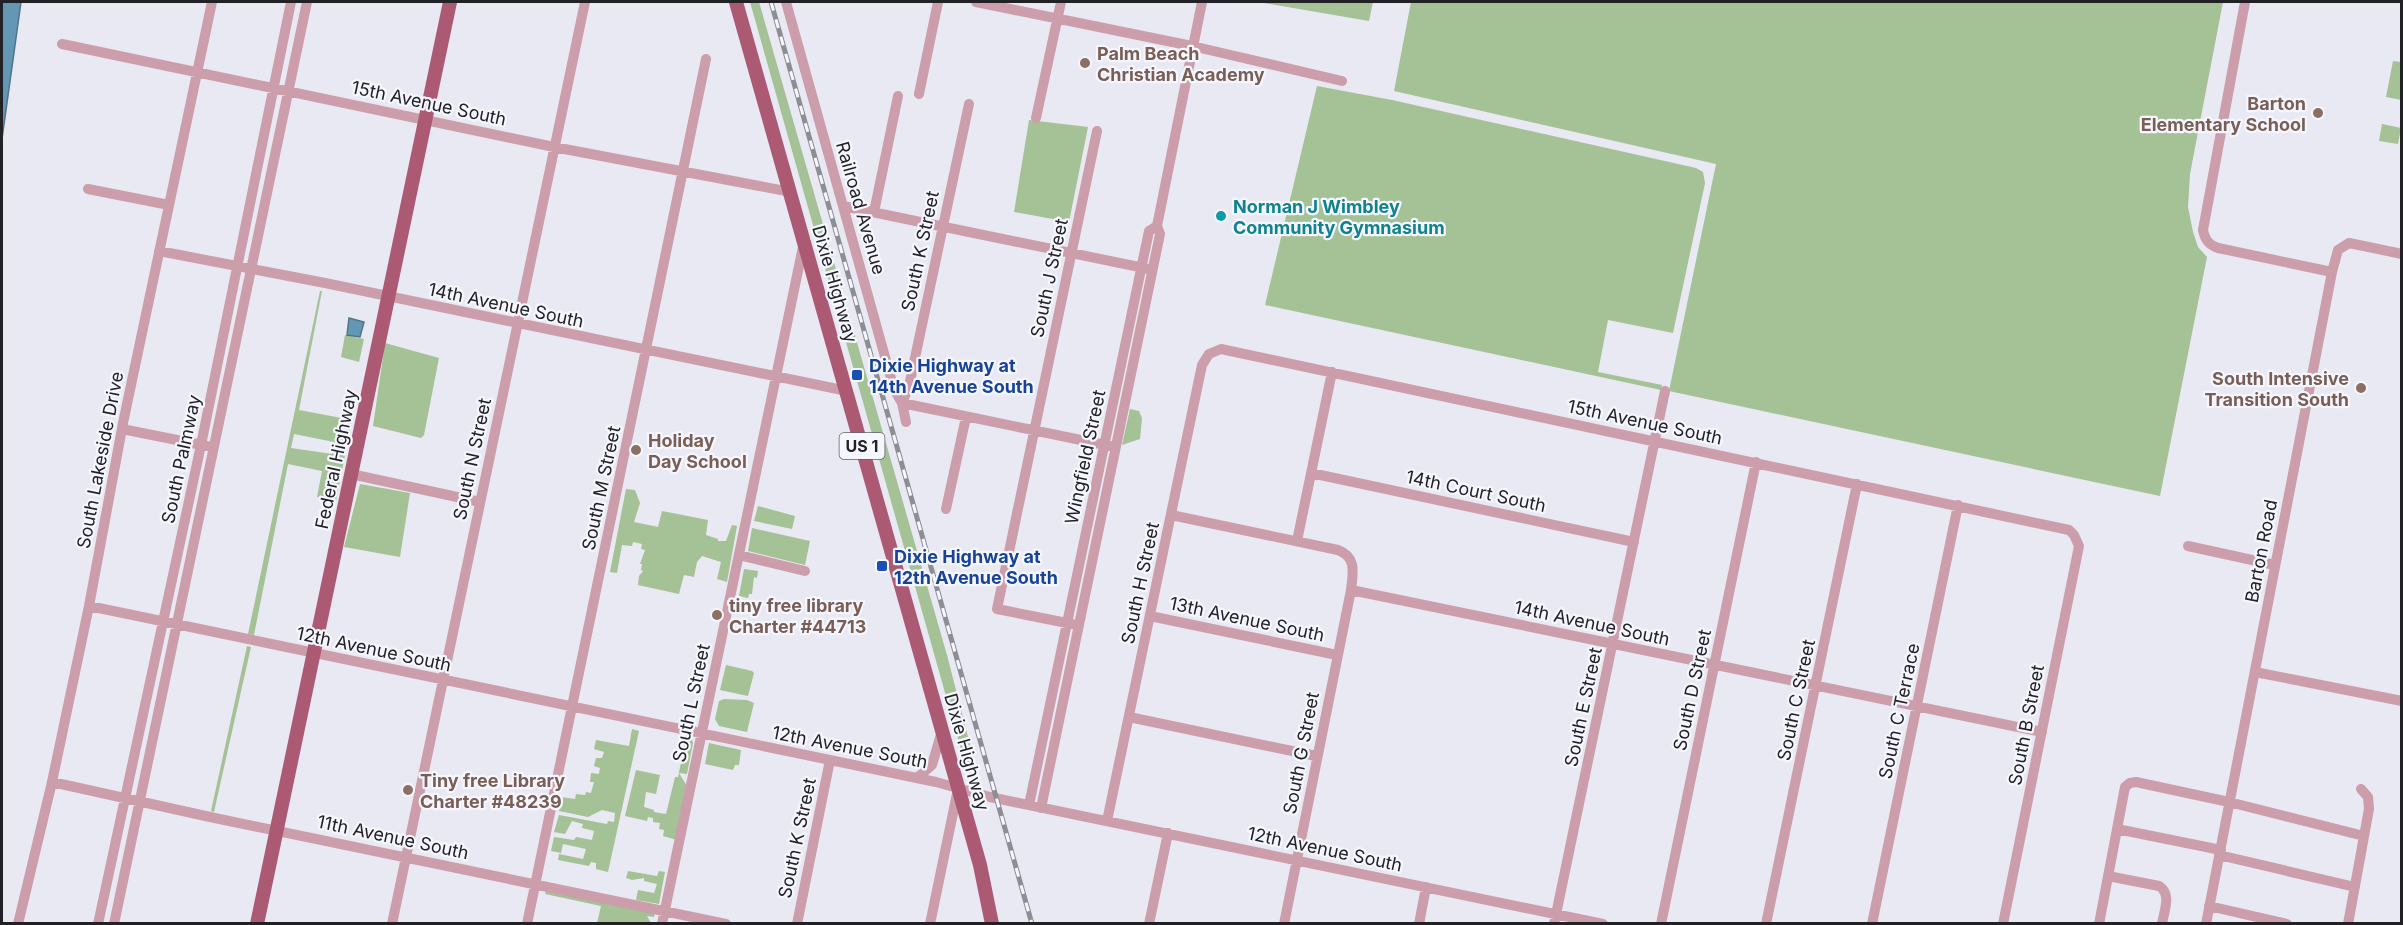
<svg xmlns="http://www.w3.org/2000/svg" width="2403" height="925" font-family="Inter,sans-serif">
<style>
.green{fill:#a5c196;fill-rule:evenodd}
.water{fill:#6397b4;stroke:#507489;stroke-width:1.5}
.lines{fill:none;stroke-linecap:round;stroke-linejoin:round}
.minor{stroke:#cc9daa;stroke-width:10}
.major{stroke:#ac5a74;stroke-width:14}
.rail-casing{stroke:#8d8d94;stroke-width:5}
.rail{stroke:#f6f6fe;stroke-width:3;stroke-dasharray:9;stroke-linecap:butt}
.education-dot{fill:#8d6e63;stroke:#f6f6fe;stroke-width:2}
.culture-dot{fill:#0f9aa8;stroke:#f6f6fe;stroke-width:2}
.transit-dot{fill:#1a4fb4;stroke:#f6f6fe;stroke-width:2}
.labels{text-anchor:middle;dominant-baseline:central;stroke-width:4.5;stroke-linejoin:round;paint-order:stroke}
.shield{fill:#f6f6fe;stroke:#626267;stroke-width:1.5}
.shield-label{font-size:16px;font-weight:bold;fill:#222226}
.education-label{font-size:18px;font-weight:bold;fill:#785e54;stroke:#f6f6fe;text-anchor:start}
.street-label{font-size:18px;fill:#222226;stroke:#f6f6fe}
.culture-label{font-size:18px;font-weight:bold;fill:#0d838f;stroke:#f6f6fe;text-anchor:start}
.transit-label{font-size:18px;font-weight:bold;fill:#164399;stroke:#f6f6fe;text-anchor:start}
</style>
<rect width="100%" height="100%" fill="#e8e9f2"/>
<path class="green" d="M750,2h9l188,653 30,117 -9,2z
M1258,2h115l-4,19z
M1411,2h812l-33,172 -2,33 5,25 5,15 9,10 -47,239 -491,-105 47,-227 -322,-73z
M2393,61l8,1v38l-15,-3z
M1317,86l75,14 304,68 7,4 2,11 -32,150 -65,-13 -10,52 64,13 -1,5 -396,-85z
M1029,120l59,7 -19,95 -55,-10z
M2382,124l19,4 -3,16 -19,-3z
M320,291h2l-23,119 53,10 -16,81 -19,-4 5,-26 -34,-7 -34,171 -6,-1zM294,434l40,8 -2,12 -41,-6z
M345,335l19,4 -5,23 -18,-5z
M385,343l54,15 -15,77 -3,3 -48,-12z
M1130,409l9,2 3,7 -2,21 -18,6z
M360,484l50,9 -10,64 -56,-10z
M626,489l9,1 5,13 -6,19 24,5 4,-16 46,9 -2,15 12,4v2h8l6,-16 5,1 -10,56 -10,-3 4,-17 -19,-6 -5,6 -3,15 -10,-2 -5,19 -41,-9 1,-9 4,-5 -2,-1 1,-6h-2l5,-14 -4,-1 1,-5 -9,-2 -1,4 -10,-1 -5,28 -7,-1z
M758,506l37,10 -3,13 -38,-8z
M752,528l58,13 -5,24 -57,-14z
M744,569l14,2 -1,7 -3,-1 -2,17h-3l-1,4 -9,-2z
M247,646l4,1 -37,165 -3,-1z
M726,665l26,6 2,2 -6,23 -28,-6z
M724,699l23,1 7,3 -7,29 -28,-6 -4,-7 4,-18z
M632,729l7,2 -31,141 -12,-3v-6l-5,-1 -2,4 -31,-6 1,-6 24,5 3,-10 -23,-5 -2,9 -10,-2 3,-14 20,3 2,-3 16,3 2,-9 -12,-3 1,-4 -11,-3 -7,13 -11,-2 5,-17 48,9 1,-3 6,1 1,-9 -13,-3 -14,7 -29,-6 2,-14 14,2 1,-5 9,1 1,-3 5,1 3,-11h-4l1,-9 8,1 1,-6 -6,-2 2,-8h6l2,-6 -10,-3 2,-9 33,6z
M686,738l6,1 1,4 -6,31 -8,-1 8,13 -10,54 -14,-4 1,-6 -5,-1 1,-6 -7,-1v-4l-5,-1 -1,4 -22,-5 11,-46 24,5 -4,19 -10,-2 -2,15 10,3v2l12,2 9,-37h3z
M709,743l32,7 -2,15h-4l-2,5 -28,-6z
M628,871l29,5 2,-5 6,1 -6,32 -23,-4 2,-10 16,3 3,-9 -13,-3v-3l-12,2 -6,-2z
M546,890l109,22 -1,5 -7,-1 4,7h-54l4,-17 -56,-12z"/>
<path class="water" d="M2,2h19l-19,137z
M349,318l15,4 -4,15 -13,-2z"/>
<g class="lines">
<path class="minor" d="M786,2l108,387 8,14 4,19
M976,2l216,44 150,35
M2245,2l-42,228c2,10 6,15 15,18l114,24
M62,44l492,103 237,45
M919,94l19,-92
M969,104l-60,282 -7,17 208,43
M1036,118l25,-116
M88,189l81,16
M843,206l306,63
M874,212l24,-116
M159,251l166,32 522,108
M122,429l85,17
M1311,473l323,69
M351,474l129,28
M946,509l20,-92
M1171,515l167,35c19,7 15,23 13,40l-67,334
M1297,541l35,-169
M2188,546l87,19
M739,555l66,16
M1351,590l691,142
M89,606l847,176 54,15 613,127
M1150,616l187,39
M1072,624l-75,-15 100,-478
M2255,672l147,29
M1129,717l187,39
M917,778l15,-13 10,-34
M52,782l158,35 516,107
M1029,805l120,-574 8,-5
M1041,808l119,-574 -3,-8 45,-224
M1107,821l95,-456 7,-11 12,-5 848,181 5,5 5,11 -76,378
M2117,829l104,21
M2219,855l136,32
M2108,876l51,10c13,8 5,25 3,38
M2209,906l78,18
M18,924l34,-142 37,-176 34,-183 89,-421
M98,924l103,-479 90,-443
M114,924l193,-922
M392,924l193,-922
M527,924l179,-865
M662,924l142,-682
M797,924l33,-164
M930,924l28,-135
M1149,924l19,-91
M1419,924l7,-37
M1554,924l111,-533
M1661,924l95,-462
M1766,924l91,-440
M1872,924l86,-419
M2099,924l26,-137 5,-4 6,-1 93,20 135,34
M2206,924l126,-652 6,-22 11,-7 53,11
M2348,924l21,-115 -1,-12 -7,-8"/>
<path class="major" d="M736,2l244,863 12,59
M257,924l193,-922"/>
<defs>
<path id="rail" d="M771,2l261,922"/>
</defs>
<use href="#rail" class="rail-casing"/>
<use href="#rail" class="rail"/>
</g>
<g class="education-dot">
<circle cx="1085" cy="63" r="6"/>
<circle cx="2318" cy="113" r="6"/>
<circle cx="2361" cy="388" r="6"/>
<circle cx="636" cy="450" r="6"/>
<circle cx="717" cy="615" r="6"/>
<circle cx="408" cy="790" r="6"/>
</g>
<circle class="culture-dot" cx="1221" cy="216" r="6"/>
<g class="transit-dot">
<rect x="851" y="369" width="12" height="12" rx="3"/>
<rect x="876" y="560" width="12" height="12" rx="3"/>
</g>
<g class="labels">
<rect class="shield" x="839.5" y="433" width="45" height="26" rx="4.5"/>
<g class="shield-label">
<text x="862" y="446">US 1</text>
</g>
<g class="education-label">
<text x="1097" y="53">Palm Beach<tspan x="1097" dy="21">Christian Academy</tspan></text>
<text x="2306" y="103" text-anchor="end">Barton<tspan x="2306" dy="21">Elementary School</tspan></text>
<text x="2349" y="378" text-anchor="end">South Intensive<tspan x="2349" dy="21">Transition South</tspan></text>
<text x="648" y="440">Holiday<tspan x="648" dy="21">Day School</tspan></text>
<text x="729" y="605">tiny free library<tspan x="729" dy="21">Charter #44713</tspan></text>
<text x="420" y="780">Tiny free Library<tspan x="420" dy="21">Charter #48239</tspan></text>
</g>
<g class="street-label">
<text transform="translate(429 103) rotate(12)">15th Avenue South</text>
<text transform="translate(861 208) rotate(74)">Railroad Avenue</text>
<text transform="translate(920 251) rotate(-78)">South K Street</text>
<text transform="translate(1049 278) rotate(-78)">South J Street</text>
<text transform="translate(835 284) rotate(74)">Dixie Highway</text>
<text transform="translate(506 305) rotate(12)">14th Avenue South</text>
<text transform="translate(1645 422) rotate(12)">15th Avenue South</text>
<text transform="translate(1085 457) rotate(-78)">Wingfield Street</text>
<text transform="translate(181 459) rotate(-78)">South Palmway</text>
<text transform="translate(336 459) rotate(-78)">Federal Highway</text>
<text transform="translate(472 459) rotate(-78)">South N Street</text>
<text transform="translate(100 460) rotate(-79)">South Lakeside Drive</text>
<text transform="translate(601 488) rotate(-78)">South M Street</text>
<text transform="translate(1476 491) rotate(12)">14th Court South</text>
<text transform="translate(2261 551) rotate(-79)">Barton Road</text>
<text transform="translate(1140 583) rotate(-78)">South H Street</text>
<text transform="translate(1247 619) rotate(12)">13th Avenue South</text>
<text transform="translate(1592 623) rotate(12)">14th Avenue South</text>
<text transform="translate(374 649) rotate(12)">12th Avenue South</text>
<text transform="translate(1692 690) rotate(-78)">South D Street</text>
<text transform="translate(1796 700) rotate(-78)">South C Street</text>
<text transform="translate(691 703) rotate(-78)">South L Street</text>
<text transform="translate(1583 707) rotate(-78)">South E Street</text>
<text transform="translate(1899 711) rotate(-78)">South C Terrace</text>
<text transform="translate(2026 725) rotate(-79)">South B Street</text>
<text transform="translate(850 747) rotate(11)">12th Avenue South</text>
<text transform="translate(967 752) rotate(74)">Dixie Highway</text>
<text transform="translate(1301 753) rotate(-79)">South G Street</text>
<text transform="translate(393 837) rotate(12)">11th Avenue South</text>
<text transform="translate(797 838) rotate(-78)">South K Street</text>
<text transform="translate(1325 849) rotate(12)">12th Avenue South</text>
</g>
<g class="culture-label">
<text x="1233" y="206">Norman J Wimbley<tspan x="1233" dy="21">Community Gymnasium</tspan></text>
</g>
<g class="transit-label">
<text x="869" y="365">Dixie Highway at<tspan x="869" dy="21">14th Avenue South</tspan></text>
<text x="894" y="556">Dixie Highway at<tspan x="894" dy="21">12th Avenue South</tspan></text>
</g>
</g>
<rect width="2403" height="925" fill="none" stroke="#222226" stroke-width="6"/>
</svg>
